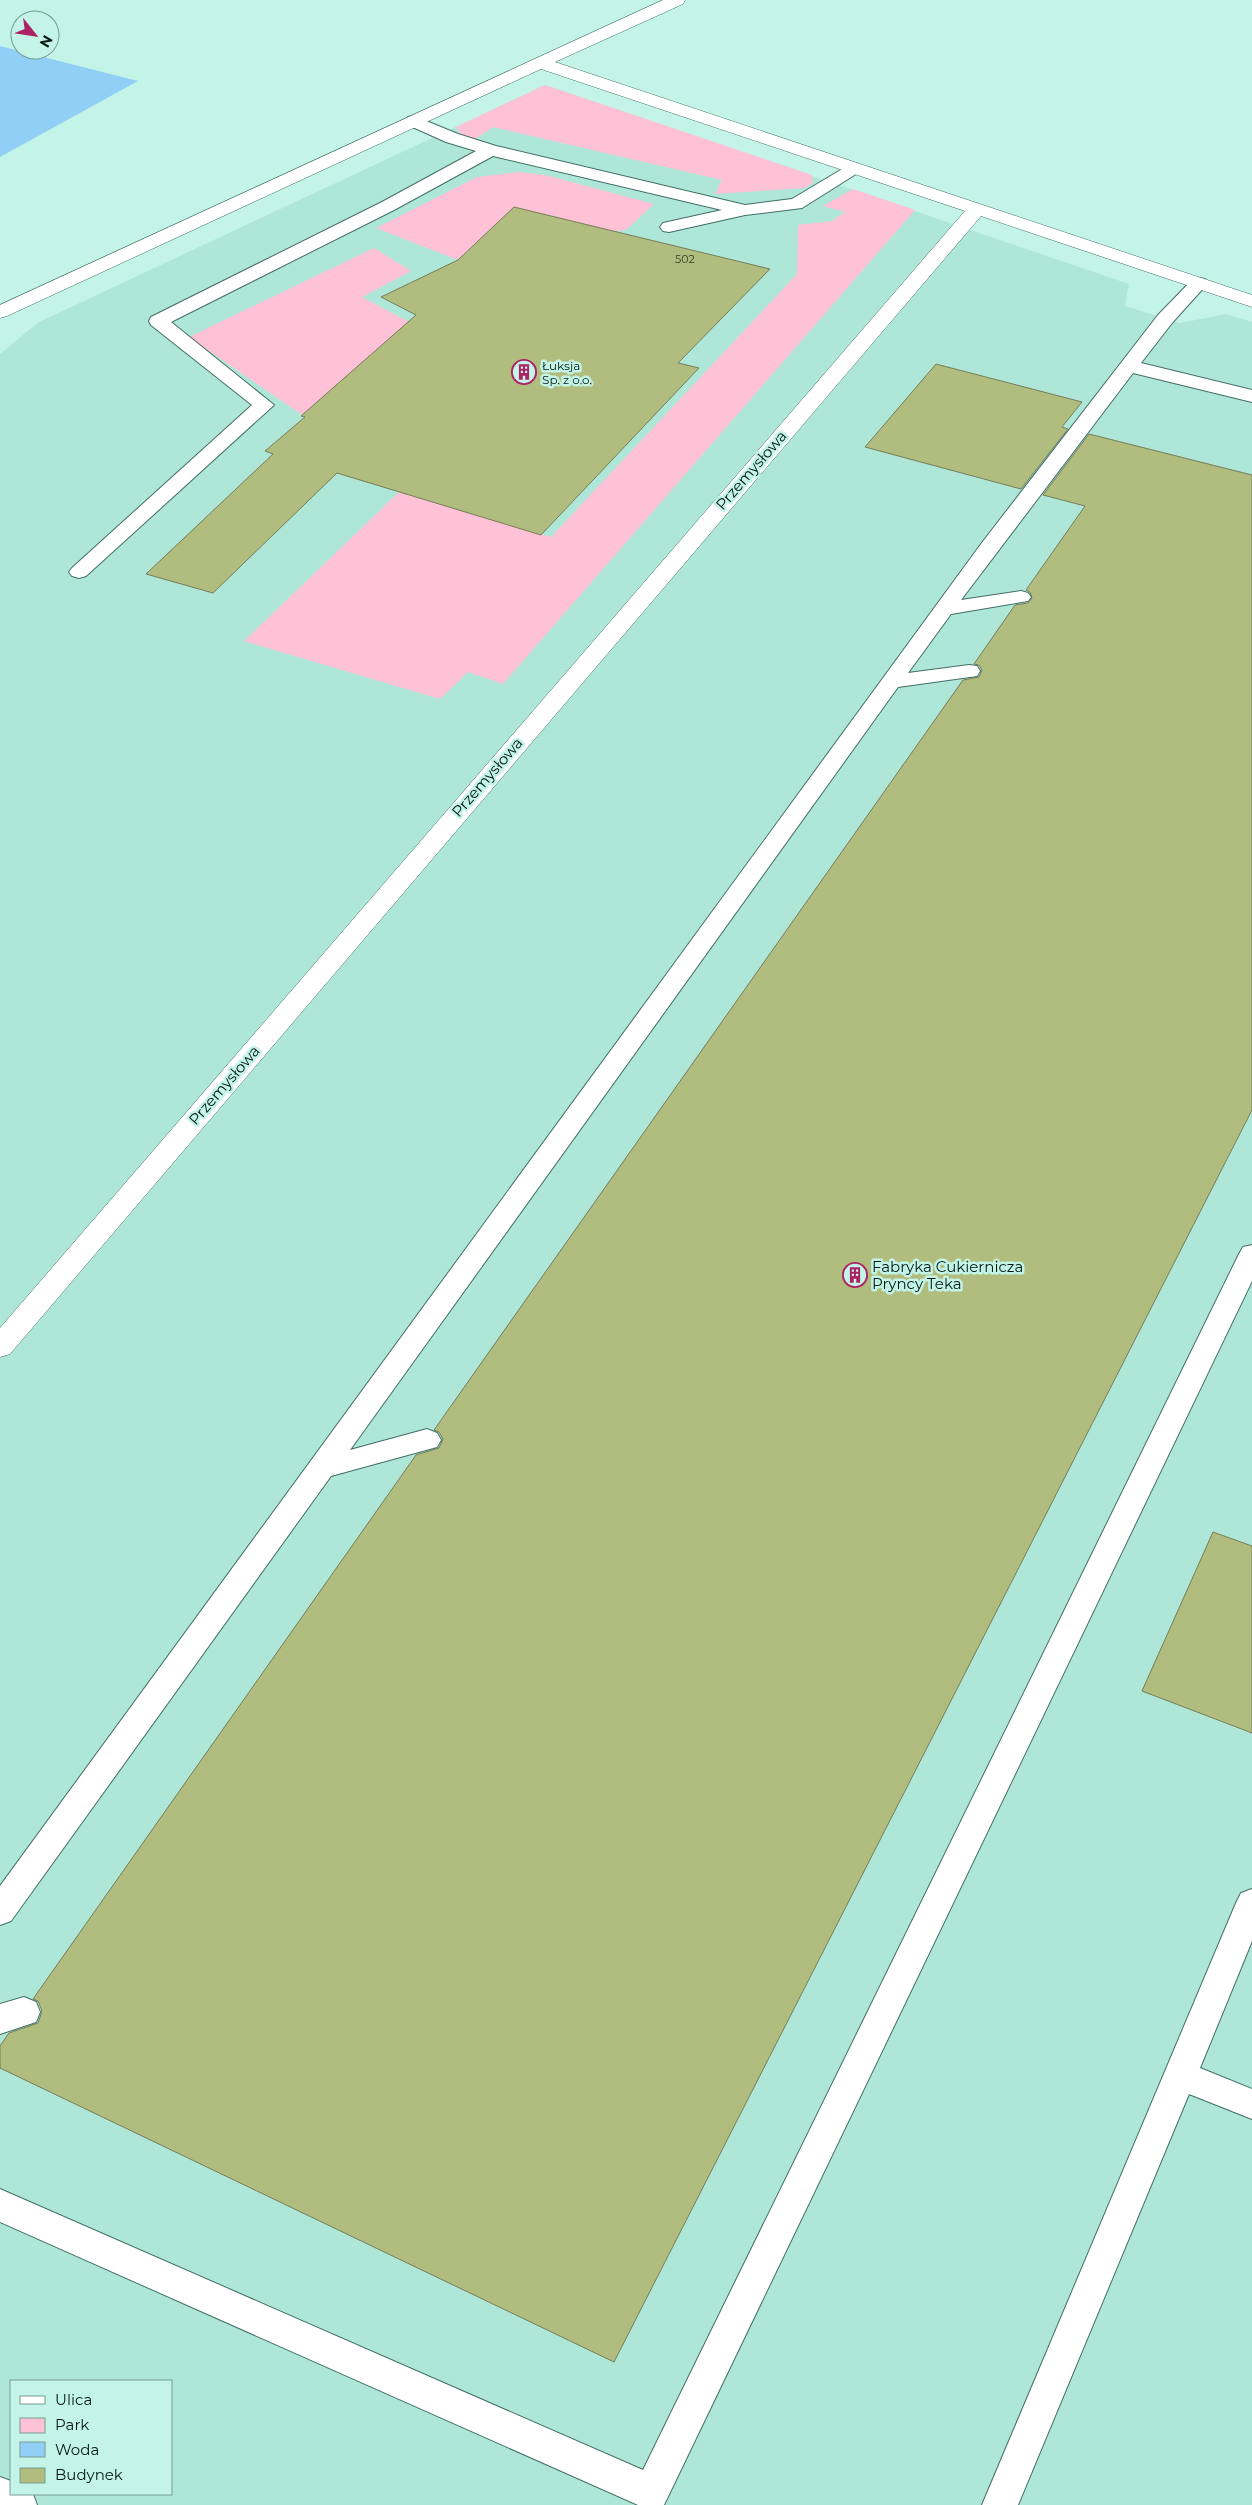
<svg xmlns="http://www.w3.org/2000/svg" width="1252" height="2505" font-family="Montserrat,sans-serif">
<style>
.built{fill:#aee7d8;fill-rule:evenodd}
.green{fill:#fec1d5}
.water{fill:#91cff7}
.building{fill:#b1bd7e;stroke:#767d5a}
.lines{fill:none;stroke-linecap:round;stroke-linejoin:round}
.service-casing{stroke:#426f64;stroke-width:2}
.minor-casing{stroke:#426f64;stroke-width:1}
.service{fill:#fff;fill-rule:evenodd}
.minor{fill:#fff;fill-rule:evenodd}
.labels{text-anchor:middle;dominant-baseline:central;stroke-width:5;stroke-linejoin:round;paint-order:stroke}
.far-number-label{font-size:11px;fill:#32432f}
.far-poi-label{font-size:12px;fill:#071a15;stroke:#c3f4e7;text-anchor:start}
.street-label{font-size:15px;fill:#071a15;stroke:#c3f4e7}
.poi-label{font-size:15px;fill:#071a15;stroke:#c3f4e7;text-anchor:start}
</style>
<rect width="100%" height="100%" fill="#c3f4e7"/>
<path class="built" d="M545,85l584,199 -4,22 55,17 46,-9 26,8v2183h-1252v-2151l39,-32zM11,2381h160v113h-160z"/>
<path class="green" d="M545,85l267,90 1,8 -8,5 -90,6 7,-14 -229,-53 -21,14 -11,-7 -5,-7z
M518,172l27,3 109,29 -28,26 -21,2 -38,-12 -53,-13 -56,53 -82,-32 101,-51z
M853,189l62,21 -412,474 -35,-12 -28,27 -196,-58 155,-149 152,45 246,-263 1,-49 34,-4 13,-9 -22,-6z
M374,248l37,23 -49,26 47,25 -104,95 -116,-80z"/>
<path class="water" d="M0,46l138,35 -138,76z"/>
<path class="building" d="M514,207l256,62 -92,94 21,5 -158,167 -204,-62 -124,120 -67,-19 127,-120 -8,-3 40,-34 -4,-1 115,-101 -35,-18 77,-37z
M936,364l146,38 -20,25 6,2 -47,60 -156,-42z
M1089,434l163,41v635l-638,1252 -614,-294v-22l9,-13 29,-10 4,-12 -4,-10 -5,-2 383,-544 23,-7 4,-9 -4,-7 -5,-2 529,-750 16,-3 3,-7 -3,-5 -5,-1 41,-59 13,-2 4,-5 -2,-6 -4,-2 59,-84 -42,-11z
M1213,1532l39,14v187l-110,-42z"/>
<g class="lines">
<defs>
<path id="service" d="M414,116l44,18 38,12 249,59 47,-6 57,-34h12l3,4 -62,39 -57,7 -76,17 -6,-1 -3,-4 3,-4 59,-13 -229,-54 -99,54 -223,112 103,83 -188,171 -7,2 -7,-2 -3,-4 3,-4 180,-163 -101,-80 -2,-4 2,-4 231,-115 94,-51 -30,-9 -38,-17 -2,-4 2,-4z
M1199,278l6,1 3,4 -36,40 -31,40 111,27v12l-119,-29 -172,227 60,-9 7,2 3,4 -3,4 -77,13 -43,59 61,-8 8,1 3,5 -3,5 -79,11 -548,763 77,-21 10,4 4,7 -4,7 -106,29 -320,445 -11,4v-39l981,-1342 177,-229 35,-36z
M1252,1245v36l-588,1224h-26l-638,-283v-33l643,281 596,-1216 4,-7z
M1252,1889v52l-52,127 52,21v30l-63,-25 -171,411h-36l254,-602 5,-10z
M24,1997l12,5 4,10 -4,10 -36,12v-30z
M0,2477l11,4v13h22l4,11h-37z"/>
<path id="minor" d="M663,0h22l-2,4 -128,58 697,233v12l-271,-91 -971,1138 -10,3v-29l965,-1117 -424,-142 -534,247 -7,2v-13z"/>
</defs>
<use href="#service" class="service-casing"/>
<use href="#minor" class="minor-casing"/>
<use href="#service" class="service"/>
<use href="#minor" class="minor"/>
</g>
<defs>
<symbol id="building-ring" viewBox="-11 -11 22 22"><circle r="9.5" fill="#c3f4e7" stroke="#ac2264" stroke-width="1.5"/><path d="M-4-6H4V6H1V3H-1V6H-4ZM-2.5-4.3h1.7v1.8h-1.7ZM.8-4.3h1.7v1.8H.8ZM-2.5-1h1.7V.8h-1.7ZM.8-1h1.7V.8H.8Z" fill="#ac2264"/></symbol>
</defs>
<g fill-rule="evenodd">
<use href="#building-ring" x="510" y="358" width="28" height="28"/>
<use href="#building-ring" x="841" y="1261" width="28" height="28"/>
</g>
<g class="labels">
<g class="far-number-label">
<text x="685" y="259">502</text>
</g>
<g class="far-poi-label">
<text x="542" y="365">Łuksja<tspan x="542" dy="14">Sp. z o.o.</tspan></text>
</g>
<g class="street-label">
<text transform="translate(751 470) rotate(-49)">Przemysłowa</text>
<text transform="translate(487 777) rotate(-49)">Przemysłowa</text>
<text transform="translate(224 1085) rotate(-49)">Przemysłowa</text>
</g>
<g class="poi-label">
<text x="872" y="1266">Fabryka Cukiernicza<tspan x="872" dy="17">Pryncy Teka</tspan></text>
</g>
</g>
<rect x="10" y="2380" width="162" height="115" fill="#c3f4e7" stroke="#789d93"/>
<rect x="20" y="2396" width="25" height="8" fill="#ffffff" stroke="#789d93"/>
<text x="55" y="2405" font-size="15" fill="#071a15">Ulica</text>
<rect x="20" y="2418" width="25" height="15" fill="#fec1d5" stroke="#789d93"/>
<text x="55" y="2430" font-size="15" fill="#071a15">Park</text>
<rect x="20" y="2442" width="25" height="15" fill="#91cff7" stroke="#789d93"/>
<text x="55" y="2455" font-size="15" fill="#071a15">Woda</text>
<rect x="20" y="2468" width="25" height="15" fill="#b1bd7e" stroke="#789d93"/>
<text x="55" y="2480" font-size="15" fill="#071a15">Budynek</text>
<g transform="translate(35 35) rotate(120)"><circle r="24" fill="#c3f4e7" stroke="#789d93"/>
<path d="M0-4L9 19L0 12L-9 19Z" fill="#ac2264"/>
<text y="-8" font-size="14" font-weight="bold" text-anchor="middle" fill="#071a15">N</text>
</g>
</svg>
